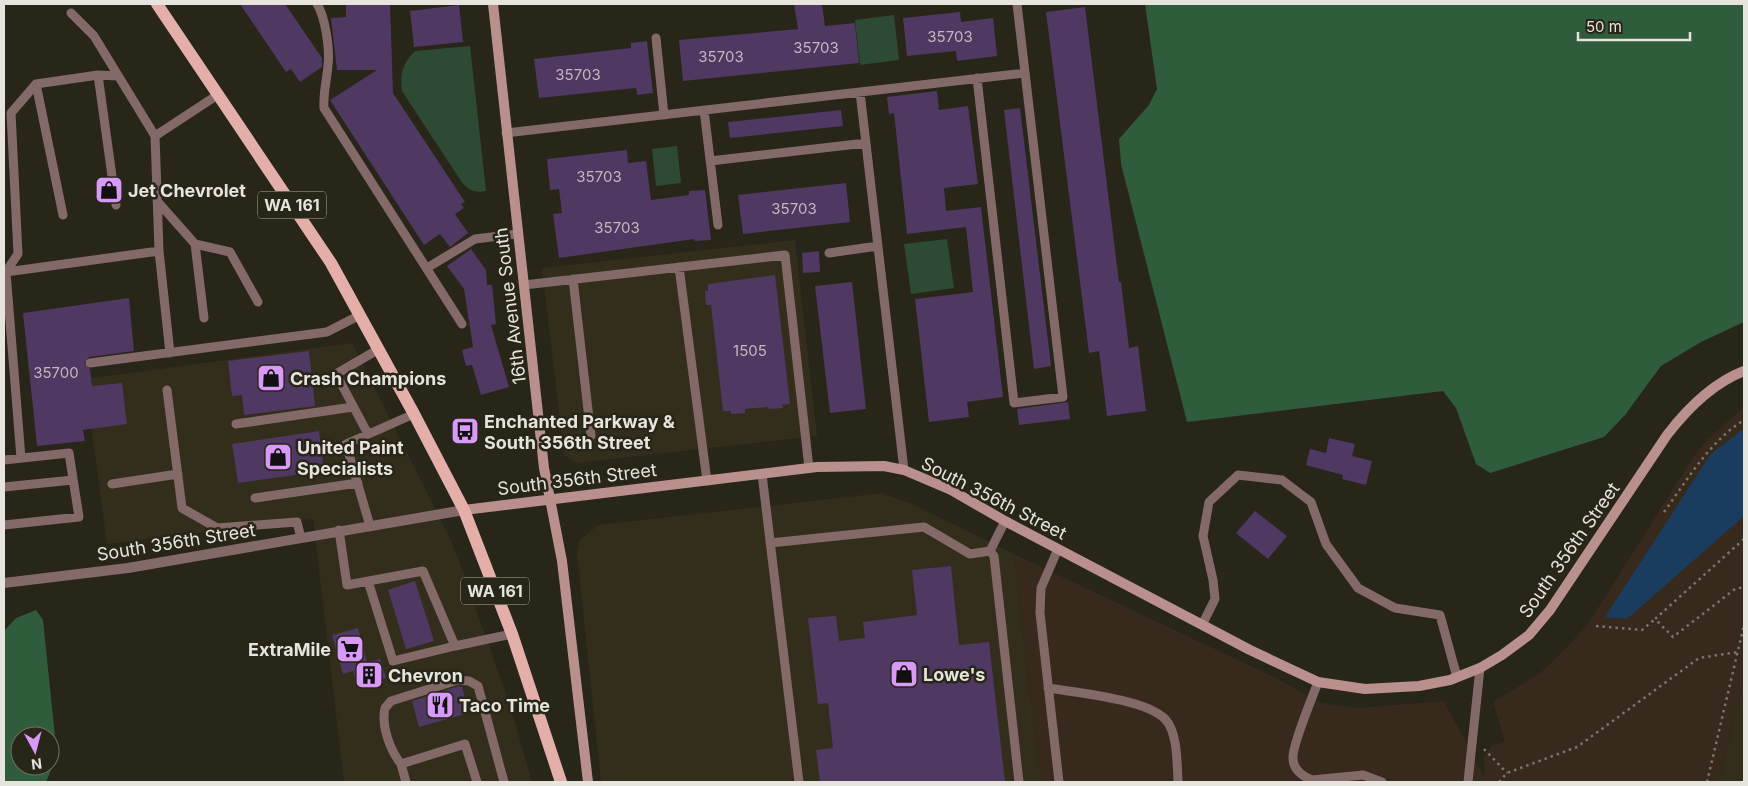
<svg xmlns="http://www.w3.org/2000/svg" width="1748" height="786" font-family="Inter,sans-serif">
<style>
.built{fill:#332e1c}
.industrial{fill:#37291c}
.green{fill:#2d4b34}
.forest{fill:#2f5c3b;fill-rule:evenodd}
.water{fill:#193c5f}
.building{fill:#4f3862}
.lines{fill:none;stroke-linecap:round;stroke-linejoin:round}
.path{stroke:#79766c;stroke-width:2.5;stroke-dasharray:2.5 4;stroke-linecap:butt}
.lane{stroke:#836967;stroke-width:9}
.street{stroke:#836967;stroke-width:10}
.secondary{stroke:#b9908c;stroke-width:10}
.primary{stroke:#e4aea9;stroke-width:12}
.labels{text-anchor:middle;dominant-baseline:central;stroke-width:5;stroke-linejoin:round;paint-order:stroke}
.number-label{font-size:15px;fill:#c0b9be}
.shield{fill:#282519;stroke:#adaba2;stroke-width:1}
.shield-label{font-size:16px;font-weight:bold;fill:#e6e4dc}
.poi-label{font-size:18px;font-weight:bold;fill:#e6e4dc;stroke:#282519;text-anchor:start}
.street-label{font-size:18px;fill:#e6e4dc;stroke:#282519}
</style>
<rect width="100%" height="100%" fill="#282519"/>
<path class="built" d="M795,240l22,196 -241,27 -12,-8 -22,-187z
M352,343l102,204 56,158 22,77h-188l-31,-263 -206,25 -22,-165z
M882,493l30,11 102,50 27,228h-440l-24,-228 3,-14 18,-15z
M1744,680v102h-26z"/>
<path class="industrial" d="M1744,407v273l-26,102h-677l-27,-228 258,122 50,27 36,5 86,-7 41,77 -1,-21 8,-12 13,-3 -12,-40 47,-29 29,-28 20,-23 107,-169 12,-14z"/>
<path class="green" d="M894,15l5,45 -39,5 -5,-45z
M470,46l16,145c-12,2 -17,0 -25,-10l-59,-90c-2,-17 0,-27 13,-40z
M677,146l4,37 -25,3 -4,-37z
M947,239l7,49 -43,6 -7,-50z"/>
<path class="forest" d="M1145,4h599v318l-43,20 -40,24 -36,49 -21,22 -114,36 -14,-9 -20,-56 -13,-17 -256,31 -66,-258 -2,-25 30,-34 8,-16z
M36,610l7,10 14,136 -11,26h-42v-151l12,-13zM20,736h30v30h-30z"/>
<path class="water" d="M1744,428v88l-117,103 -22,-2 105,-162z"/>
<path class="building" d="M240,4h45l37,54v9l-22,15 -9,-13 -5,3z
M346,4h44l3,89 72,109 -4,2 3,4 -9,6 13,19 -18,14 -10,-13 -16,11 -94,-145 47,-30h-40l-6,-52 15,-1z
M794,4h28l3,22 30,-3 4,40 -176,18 -4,-41 119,-11z
M459,5l4,37 -49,5 -4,-36z
M1085,7l34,275h2l8,66 9,-2 8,65 -39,5 -8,-65 -10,2 -43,-341z
M960,12l1,10 32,-4 4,38 -40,5 -1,-10 -49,5 -4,-38z
M647,41l6,52 -16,2 -1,-7 -97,10 -5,-39 97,-11v-5z
M937,91l2,19 29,-4 10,78 -34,4 2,23 35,-4 22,190 -36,5 2,15 -40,5 -14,-123 58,-7 -7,-65 -59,7 -13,-121 -5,1 -2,-17z
M1020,108l31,258 -17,3 -30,-259z
M841,110l2,16 -113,12 -2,-16z
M627,150l1,13 18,-2 5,39 38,-5v-4l16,-1 6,50 -16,1 -1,-2 -135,19 -6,-44 9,-1 -3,-24 -9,1 -3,-31z
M846,183l4,39 -107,12 -5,-39z
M471,249l15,21 1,15h5l4,39 -5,1 18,62 -28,8 -9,-30 -6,1 -4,-16 11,-3 -9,-58 -17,-23z
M819,251l1,21 -17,1 -1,-20z
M775,275l15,129 -8,1 1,3 -14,1 -1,-2 -23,2v4l-14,1v-3h-8l-12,-106h-5l-1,-14h3v-7z
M852,282l14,127 -36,4 -15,-127z
M129,298l5,53 -45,6 -5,6 6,6 2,17 30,-3 5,41 -44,6 2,11 -48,5 -14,-133z
M309,351l6,55 -71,9 -2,-20 -10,1 -4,-35z
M1068,402l2,17 -51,6 -2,-16z
M319,431l5,40 -86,12 -6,-39z
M1329,438l26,6 -3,12 20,5 -6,24 -24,-6 1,-4 -37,-10 4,-16 16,4z
M1255,511l32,25 -19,23 -32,-26z
M951,566l8,79 30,-3 16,140h-185l-4,-32 17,-2 -5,-45 -10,1 -10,-86 28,-2 3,25 26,-3 -2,-16 54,-7 -5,-45z
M415,581l19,60 -28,8 -18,-59z
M358,628l9,34 13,-3 6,19 -29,8 -4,-15 -10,3 -11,-39z
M459,686l3,1 7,26 -50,14 -7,-26z"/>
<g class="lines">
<path class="path" d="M1664,512c24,-33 45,-70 80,-92
M1744,539l-89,80 18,18 62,-48 9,-2
M1596,626l46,4 13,-11
M1484,749l23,24
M1499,782l8,-9 70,-26 122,-89 39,-6
M1707,782l37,-157"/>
<path class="lane" d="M317,4c8,12 13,45 11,61 -1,15 -5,27 -4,43l138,216
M71,13l23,23 61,100 4,115 11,102
M656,38l8,77
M98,75l18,130
M977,78l37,325 49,-6 -46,-393
M36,84l27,131
M860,92l44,378
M704,110l14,115
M506,133l519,-60
M155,136l64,-42
M710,161l156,-18
M157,201l38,43 35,8 28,50
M195,244l9,74
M829,253l49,-7
M679,267l28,214
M427,268l48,-29 42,-5
M5,273l13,-19 -7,-141 25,-29 62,-9 20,1
M573,279l18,157
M524,285l261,-30 24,213
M90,363l237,-31 33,-17
M167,390l15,118 35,20 80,-6 4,16
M236,424l117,-17
M368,434l-32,-60 43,-25
M21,458l-15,-186 153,-21
M4,460l65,-7 10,64 -75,8
M762,474l37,308
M112,484l66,-10
M4,487l69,-7
M255,498l103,-15
M370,526l-24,-82 68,-30
M339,530l8,55 76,-14 32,75 -62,15 -25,-80
M770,543l154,-16 46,27 20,-3 15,-30
M1058,549l-17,39 -1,25 19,169
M990,551l4,5 25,226
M1202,625l13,-26 -2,-19 -10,-44 6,-34 29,-27 44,5 29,22 15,42 32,44 37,20 45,7 17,62
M455,646l57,-12
M1318,682c-5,14 -26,63 -25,76 0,12 9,18 19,22l51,-5 19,7
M1048,688c30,5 97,11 117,31 13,13 12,46 13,63
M401,764c-11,-14 -20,-38 -16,-56l6,-7 67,-21 11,1 9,5 26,96
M406,782l-5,-18 64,-20 12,38
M1468,782l12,-114"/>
<path class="street" d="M4,583l124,-15 336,-58"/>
<path class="secondary" d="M493,4l51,464 18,93 26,221
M464,510l353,-43 67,-1 20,4 47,20 54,31 245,129 68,32 47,7 54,-3 31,-6 30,-12 22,-13 27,-20 21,-25 117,-175c20,-26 46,-52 77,-64"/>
<path class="primary" d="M157,4l174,259 83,151 50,96 48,124 49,148"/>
</g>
<defs>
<symbol id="shop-square" viewBox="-11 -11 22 22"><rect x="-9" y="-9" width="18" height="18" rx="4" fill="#d99af7" stroke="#282519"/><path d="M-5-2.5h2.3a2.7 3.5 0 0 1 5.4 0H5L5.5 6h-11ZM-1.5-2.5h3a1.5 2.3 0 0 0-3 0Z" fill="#111"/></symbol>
<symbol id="bus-square" viewBox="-11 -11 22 22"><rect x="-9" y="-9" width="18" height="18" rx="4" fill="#d99af7" stroke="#282519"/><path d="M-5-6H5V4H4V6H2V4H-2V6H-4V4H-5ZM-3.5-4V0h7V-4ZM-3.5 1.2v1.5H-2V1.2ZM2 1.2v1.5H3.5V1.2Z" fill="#111"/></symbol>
<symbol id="supermarket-square" viewBox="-11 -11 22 22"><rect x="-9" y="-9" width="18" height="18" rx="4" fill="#d99af7" stroke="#282519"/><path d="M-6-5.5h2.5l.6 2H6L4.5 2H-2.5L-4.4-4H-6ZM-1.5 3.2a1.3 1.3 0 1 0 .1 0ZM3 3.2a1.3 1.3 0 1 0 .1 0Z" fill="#111"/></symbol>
<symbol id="building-square" viewBox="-11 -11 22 22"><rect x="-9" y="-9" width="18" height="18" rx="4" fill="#d99af7" stroke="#282519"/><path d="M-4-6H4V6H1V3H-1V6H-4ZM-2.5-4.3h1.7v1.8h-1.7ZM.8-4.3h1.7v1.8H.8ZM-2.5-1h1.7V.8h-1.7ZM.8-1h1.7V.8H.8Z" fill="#111"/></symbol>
<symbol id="restaurant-square" viewBox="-11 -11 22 22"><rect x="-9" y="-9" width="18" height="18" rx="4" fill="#d99af7" stroke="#282519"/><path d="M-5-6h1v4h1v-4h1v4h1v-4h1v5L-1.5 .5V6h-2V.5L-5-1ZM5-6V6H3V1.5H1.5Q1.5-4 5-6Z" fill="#111"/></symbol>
</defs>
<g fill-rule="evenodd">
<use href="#shop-square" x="93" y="174" width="32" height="32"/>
<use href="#shop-square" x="255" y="362" width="32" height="32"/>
<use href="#bus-square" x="449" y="415" width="32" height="32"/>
<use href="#shop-square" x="262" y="441" width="32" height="32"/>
<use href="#supermarket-square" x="334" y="633" width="32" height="32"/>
<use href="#shop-square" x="888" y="658" width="32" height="32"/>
<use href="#building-square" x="353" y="659" width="32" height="32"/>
<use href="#restaurant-square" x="424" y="689" width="32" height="32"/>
</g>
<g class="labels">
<g class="number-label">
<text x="950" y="36">35703</text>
<text x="816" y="47">35703</text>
<text x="721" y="56">35703</text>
<text x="578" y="74">35703</text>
<text x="599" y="176">35703</text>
<text x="794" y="208">35703</text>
<text x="617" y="227">35703</text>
<text x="750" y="350">1505</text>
<text x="56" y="372">35700</text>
</g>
<g class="shield">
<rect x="258" y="191.5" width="68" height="27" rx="4"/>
<rect x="461" y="577.5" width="68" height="27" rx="4"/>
</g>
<g class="shield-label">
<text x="292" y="205">WA 161</text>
<text x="495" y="591">WA 161</text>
</g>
<g class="poi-label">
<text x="128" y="190">Jet Chevrolet</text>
<text x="290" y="378">Crash Champions</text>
<text x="484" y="421">Enchanted Parkway &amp;<tspan x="484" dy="21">South 356th Street</tspan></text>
<text x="297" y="447">United Paint<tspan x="297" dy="21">Specialists</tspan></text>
<text x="331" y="649" text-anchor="end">ExtraMile</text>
<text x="923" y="674">Lowe's</text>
<text x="388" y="675">Chevron</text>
<text x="459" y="705">Taco Time</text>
</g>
<g class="street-label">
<text transform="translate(510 306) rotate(-97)">16th Avenue South</text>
<text transform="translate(577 479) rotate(-7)">South 356th Street</text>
<text transform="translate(994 498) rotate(27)">South 356th Street</text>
<text transform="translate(176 542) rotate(-9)">South 356th Street</text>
<text transform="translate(1569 550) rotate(-55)">South 356th Street</text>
</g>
</g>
<rect width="1748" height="786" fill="none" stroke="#e6e4dc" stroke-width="10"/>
<g transform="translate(35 751) rotate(173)"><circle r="24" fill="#282519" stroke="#747167"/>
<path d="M0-4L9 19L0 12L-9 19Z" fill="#d99af7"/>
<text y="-8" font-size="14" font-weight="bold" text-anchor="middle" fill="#e6e4dc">N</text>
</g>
<path d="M1578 32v8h112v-8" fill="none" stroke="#e6e4dc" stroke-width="2.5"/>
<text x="1586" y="32" font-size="15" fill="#e6e4dc" stroke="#282519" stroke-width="4" paint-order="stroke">50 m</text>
</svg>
